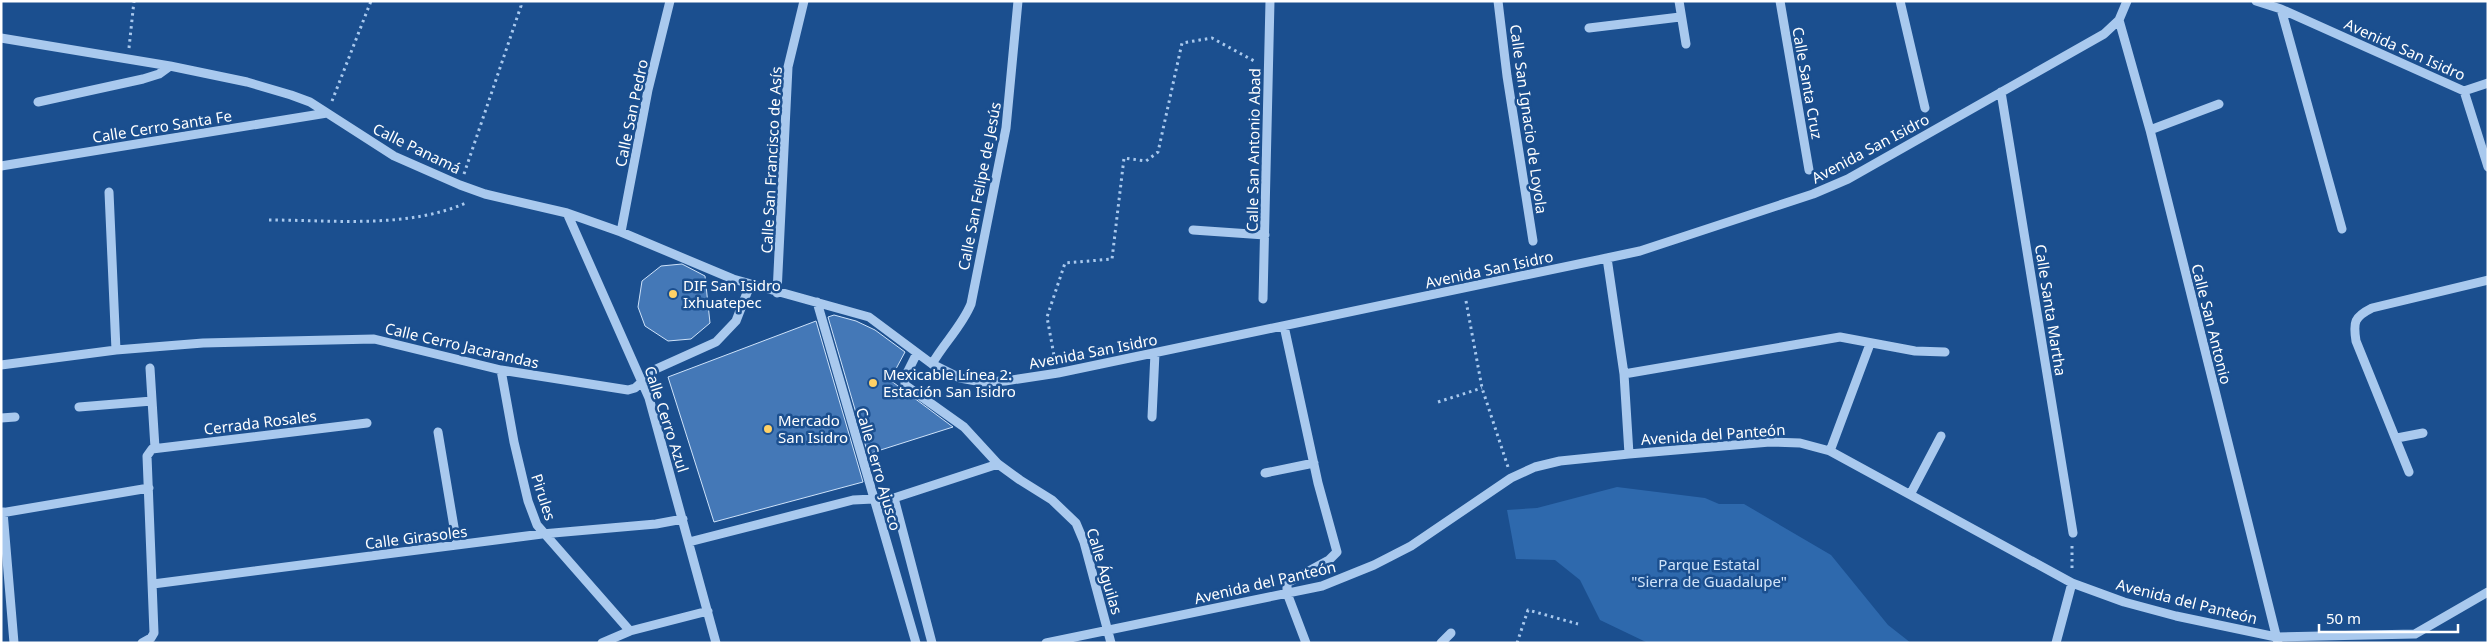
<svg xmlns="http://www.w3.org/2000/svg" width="2489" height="644" font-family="'Noto Sans',sans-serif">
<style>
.green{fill:#2e69ad}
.building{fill:#4478b7;stroke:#cfe3fa}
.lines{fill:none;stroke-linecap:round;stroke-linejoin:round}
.path{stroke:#a9c9ee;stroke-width:3;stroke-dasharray:2.5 4;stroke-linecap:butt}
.minor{stroke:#a9c9ee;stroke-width:9}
.poi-dot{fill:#ffd166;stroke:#1b4f8f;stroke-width:2}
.labels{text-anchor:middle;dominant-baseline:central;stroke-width:5;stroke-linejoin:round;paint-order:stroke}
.street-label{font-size:15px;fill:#fff;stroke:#1b4f8f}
.poi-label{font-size:15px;fill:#fff;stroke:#1b4f8f;text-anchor:start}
.park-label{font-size:15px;fill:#cfe3fa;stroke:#1b4f8f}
</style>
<rect width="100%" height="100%" fill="#1b4f8f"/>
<path class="green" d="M1617,487l88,11 14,6h25l87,51 57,70 23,18h-263l-48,-23 -20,-40 -25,-20 -39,-1 -9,-49 30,-2z"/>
<path class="building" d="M682,264l23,12 5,47 -19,16 -23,2 -23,-15 -7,-19 4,-26 19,-15z
M834,315l22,6 19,9 30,22 -15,28 63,47 -85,27 -40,-137z
M816,321l47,161 -149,40 -46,-145z"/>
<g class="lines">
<path class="path" d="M129,48l5,-47
M332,101l39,-100
M464,174l57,-168 -1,-5
M269,220c64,0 140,9 199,-18
M1466,301l16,87 26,79
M1055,361l-8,-44 18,-54 47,-4 12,-101 22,3 12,-9 24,-109 30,-5 44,24
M1438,402l44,-14
M2072,568v-24
M1517,643l11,-33 50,14"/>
<path class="minor" d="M1498,1l9,75 26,165
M1679,1l7,43
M1780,1l29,169
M1900,1l25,107
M2256,1l25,8 183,82 24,-8
M2281,9l61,220
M2119,20l31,110 128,513
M1589,28l91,-11
M1,38l169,28 77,16 44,13 19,7 84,54 66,29 25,9 82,19 54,19 112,47 136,38 63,47 28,14 22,4 23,-1 53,-8 549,-115 33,-7 173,-57 35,-15 256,-145 15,-14 8,-19
M2464,91l24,76
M2001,92l72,441
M38,102l105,-23 16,-5 11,-8
M2150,130l69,-26
M1,166l326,-53
M109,192l7,158
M567,213l82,185 67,245
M1193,230l72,5
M621,232l27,-142 22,-89
M1607,258l17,116 5,80
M777,293l11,-226 16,-66
M1263,299l7,-298
M817,302l99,341
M1284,326l34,157 19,69 -8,8 -42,23v10l19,50
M917,353l-12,24v8l59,42 34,37 22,16 32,20 24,23 8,19 27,101
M932,364c12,-21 30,-38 39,-60l35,-176 12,-127
M1,365l115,-15 87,-7 171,-4 127,31 127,20 7,-2 21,-19 60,-27 20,-21 14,-36
M150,368l5,80
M501,370l13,72 14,59 9,24 93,106
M1624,374l216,-37 75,14 30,1
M79,407l73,-6
M1152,417l3,-64
M1,418l14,-1
M438,432l19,113
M2397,438l26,-5
M1830,451l40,-107
M2409,472l-53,-131c-3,-19 -2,-24 16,-33l116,-28
M1265,473l49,-10
M1911,493l30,-57
M894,498l38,145
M3,512l11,131
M1,513l148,-25
M689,542l164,-42 41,-2 104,-34
M153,584l389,-50 114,-10 27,-5
M142,643l9,-5 3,-5 -7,-177 5,-7 215,-26
M602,643l28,-12 78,-20
M1046,643l276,-57 52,-21 37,-19 100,-68 24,-11 25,-6 69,-7 141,-12 30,1 30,8 242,132 52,19 52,14 100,21 139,-3 73,-42
M1441,643l10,-10
M2056,643l16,-60"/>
</g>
<g class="poi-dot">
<circle cx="673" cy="294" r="5"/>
<circle cx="873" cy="383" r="5"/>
<circle cx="768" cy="429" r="5"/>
</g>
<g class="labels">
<g class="street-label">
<text transform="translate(2405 49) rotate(24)">Avenida San Isidro</text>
<text transform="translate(1808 83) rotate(80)">Calle Santa Cruz</text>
<text transform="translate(631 113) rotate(-78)">Calle San Pedro</text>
<text transform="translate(1529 119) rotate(82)">Calle San Ignacio de Loyola</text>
<text transform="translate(162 126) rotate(-9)">Calle Cerro Santa Fe</text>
<text transform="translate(417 148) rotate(26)">Calle Panamá</text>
<text transform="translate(1870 148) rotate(-28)">Avenida San Isidro</text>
<text transform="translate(1253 150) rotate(-89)">Calle San Antonio Abad</text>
<text transform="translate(771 160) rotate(-87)">Calle San Francisco de Asís</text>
<text transform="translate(979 186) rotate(-79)">Calle San Felipe de Jesús</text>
<text transform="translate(1489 269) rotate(-12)">Avenida San Isidro</text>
<text transform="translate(2051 310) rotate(81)">Calle Santa Martha</text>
<text transform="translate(2212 324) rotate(76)">Calle San Antonio</text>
<text transform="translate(462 345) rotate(13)">Calle Cerro Jacarandas</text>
<text transform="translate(1093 351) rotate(-11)">Avenida San Isidro</text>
<text transform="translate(667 419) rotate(72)">Calle Cerro Azul</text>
<text transform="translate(260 422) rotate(-7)">Cerrada Rosales</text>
<text transform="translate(1713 434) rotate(-4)">Avenida del Panteón</text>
<text transform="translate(879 469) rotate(74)">Calle Cerro Ajusco</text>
<text transform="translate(544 497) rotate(72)">Pirules</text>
<text transform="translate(416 537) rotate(-7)">Calle Girasoles</text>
<text transform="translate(1105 571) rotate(73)">Calle Águilas</text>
<text transform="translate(1265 582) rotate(-13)">Avenida del Panteón</text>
<text transform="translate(2187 601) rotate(14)">Avenida del Panteón</text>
</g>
<g class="poi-label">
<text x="683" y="285">DIF San Isidro<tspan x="683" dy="17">Ixhuatepec</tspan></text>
<text x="883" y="374">Mexicable Línea 2:<tspan x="883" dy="17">Estación San Isidro</tspan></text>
<text x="778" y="420">Mercado<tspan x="778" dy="17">San Isidro</tspan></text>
</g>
<g class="park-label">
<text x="1709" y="564">Parque Estatal<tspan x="1709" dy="17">"Sierra de Guadalupe"</tspan></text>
</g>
</g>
<rect width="2489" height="644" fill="none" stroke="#ffffff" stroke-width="5"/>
<path d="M2319 624v8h139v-8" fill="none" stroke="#ffffff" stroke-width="2.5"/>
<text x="2326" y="624" font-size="15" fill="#ffffff" stroke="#1b4f8f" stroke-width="4" paint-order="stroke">50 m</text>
</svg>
